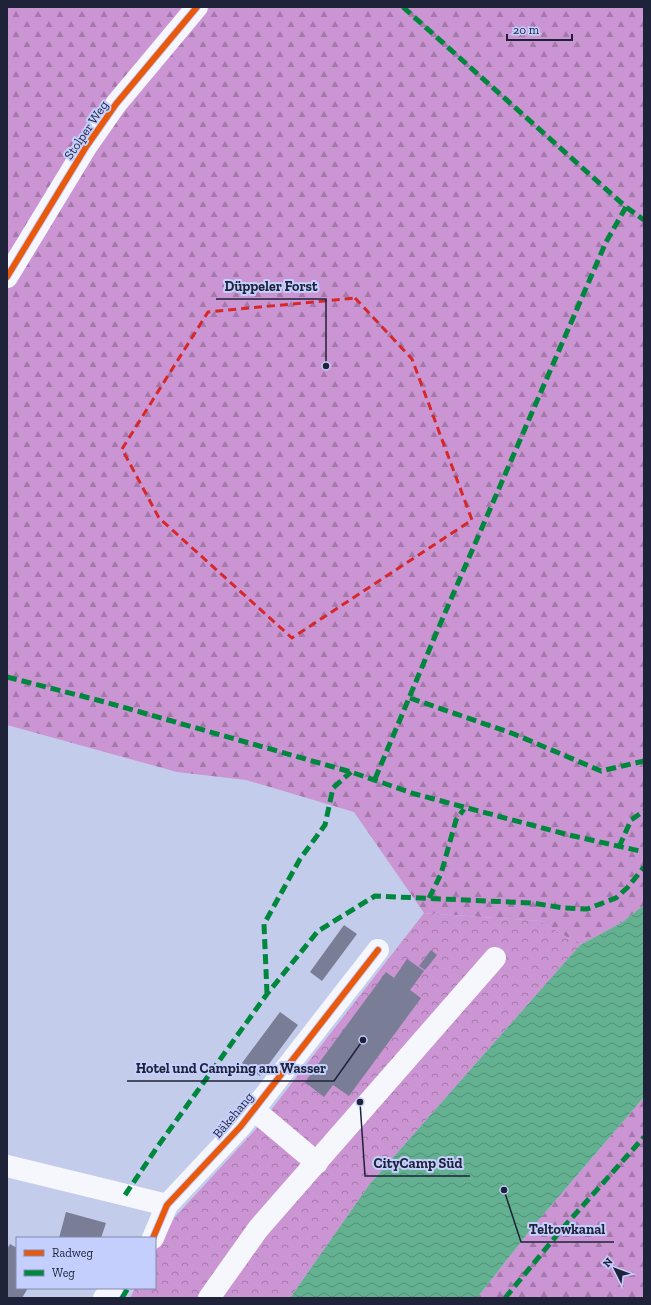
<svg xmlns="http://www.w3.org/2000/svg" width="651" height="1305" font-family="'Zilla Slab',serif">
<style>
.forest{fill:url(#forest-firs)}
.park{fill:url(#park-crowns)}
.water{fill:url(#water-waves)}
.building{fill:#797d95}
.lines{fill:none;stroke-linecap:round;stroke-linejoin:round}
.minor{stroke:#f6f7fc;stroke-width:22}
.quiet{stroke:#00873e;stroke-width:5;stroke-dasharray:10 5;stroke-linecap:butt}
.cycleway-casing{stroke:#c4cffe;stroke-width:8}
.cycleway{stroke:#e8590c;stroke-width:6}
.marked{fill:none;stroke:#d62828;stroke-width:3;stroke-dasharray:8 5;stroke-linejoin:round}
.labels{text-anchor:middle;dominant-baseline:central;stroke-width:4;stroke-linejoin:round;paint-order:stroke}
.street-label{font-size:13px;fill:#1e2339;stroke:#c4cffe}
.leader{fill:none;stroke:#1e2339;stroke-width:1.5}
.callout-dot{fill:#1e2339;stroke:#c4cffe;stroke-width:1.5}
.callout-label{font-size:14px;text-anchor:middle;font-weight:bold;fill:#1e2339;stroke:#c4cffe;stroke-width:4;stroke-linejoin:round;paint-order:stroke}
</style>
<defs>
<pattern id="forest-firs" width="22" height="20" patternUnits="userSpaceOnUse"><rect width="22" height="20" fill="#cb94d2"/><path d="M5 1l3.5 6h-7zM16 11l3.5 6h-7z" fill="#a478ab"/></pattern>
<pattern id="park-crowns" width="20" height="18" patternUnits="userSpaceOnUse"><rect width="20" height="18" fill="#cb94d2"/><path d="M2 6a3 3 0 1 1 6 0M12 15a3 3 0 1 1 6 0" fill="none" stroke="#a478ab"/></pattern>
<pattern id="water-waves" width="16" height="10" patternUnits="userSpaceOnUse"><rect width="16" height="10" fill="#63b190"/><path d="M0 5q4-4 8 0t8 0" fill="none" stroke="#519077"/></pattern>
</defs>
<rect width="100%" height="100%" fill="#c4cceb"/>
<path class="forest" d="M7,7h637v898l-23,18 -41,22 -40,-24 -116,-8 -70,-101 -108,-32 -69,-8 -170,-47z
M644,1097v201h-167l54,-69z"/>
<path class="park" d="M424,913l116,8 40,24 -211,240 -79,113h-160l5,-10h20v-35l20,-36 82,-89z"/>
<path class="water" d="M644,905v192l-113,132 -54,69h-187l79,-113 211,-240 41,-22z"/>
<path class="building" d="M344,925l13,9 -35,47 -12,-9z
M431,950l6,5 -12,15 -6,-4z
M407,959l17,12 -14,19 11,8 -72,98 -16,-11 -9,12 -19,-15 81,-110 8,6z
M280,1012l18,13 -38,51 -18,-13z
M66,1212l40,11 -5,15h-42z
M10,1244l7,4v40h11l-6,10h-15v-49z"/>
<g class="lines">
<path class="minor" d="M7,277l79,-130 30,-43 81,-97
M253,1109l64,54
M7,1166l160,39
M153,1238l14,-33 74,-79 137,-176
M104,1298l8,-10
M209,1298l49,-69 237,-271"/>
<path class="quiet" d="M403,7l223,200 18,13
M7,677l98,25 246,70 64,22 154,41 71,16
M410,698l104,36 87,37 43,-10
M375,779l63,-150 168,-387 20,-35
M619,847l12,-27 13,-9
M429,898l12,-24 15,-54 8,-11
M267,994l-3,-70 36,-65 25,-34 8,-37 18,-16
M125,1195l33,-49 109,-152 51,-63 57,-35 157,7 32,5 23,1 29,-11 12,-11 16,-20
M122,1298l6,-10
M505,1298l57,-69 82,-92"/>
<defs>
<path id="cycleway" d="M7,277l79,-130 30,-43 81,-97
M153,1238l14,-33 74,-79 137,-176"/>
</defs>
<use href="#cycleway" class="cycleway-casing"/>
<use href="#cycleway" class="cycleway"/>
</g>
<path class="marked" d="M355,298l57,61 60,161 -180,118 -133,-120 -37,-69 86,-137z"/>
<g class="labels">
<g class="street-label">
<text transform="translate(86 130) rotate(-56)">Stolper Weg</text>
<text transform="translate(233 1115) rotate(-50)">Bäkehang</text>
</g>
</g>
<path class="leader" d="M326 366L326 299H216M363 1040L334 1081H127M360 1102L365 1176H470M504 1190L521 1242H614"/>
<g class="callout-dot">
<circle cx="326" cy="366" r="4"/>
<circle cx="363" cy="1040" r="4"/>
<circle cx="360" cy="1102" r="4"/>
<circle cx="504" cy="1190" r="4"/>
</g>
<g class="callout-label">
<text x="271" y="291">Düppeler Forst</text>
<text x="231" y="1073">Hotel und Camping am Wasser</text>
<text x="418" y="1168">CityCamp Süd</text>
<text x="567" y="1234">Teltowkanal</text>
</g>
<rect width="651" height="1305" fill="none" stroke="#1e2339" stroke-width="16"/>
<rect x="16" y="1237" width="140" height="52" fill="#c4cffe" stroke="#828aaf"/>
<rect x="24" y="1250" width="20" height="6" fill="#e8590c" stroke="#828aaf"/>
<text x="52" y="1257" font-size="12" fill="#1e2339">Radweg</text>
<rect x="24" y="1270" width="20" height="6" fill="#00873e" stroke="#828aaf"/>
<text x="52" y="1277" font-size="12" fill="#1e2339">Weg</text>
<g transform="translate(615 1269) rotate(312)" stroke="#c4cffe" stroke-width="3" paint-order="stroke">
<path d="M0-3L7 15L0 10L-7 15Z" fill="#1e2339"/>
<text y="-6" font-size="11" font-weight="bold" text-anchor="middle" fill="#1e2339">N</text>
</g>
<path d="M507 34v6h65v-6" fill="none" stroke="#1e2339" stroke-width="2"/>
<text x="513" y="34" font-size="12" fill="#1e2339" stroke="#c4cffe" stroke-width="3" paint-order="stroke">20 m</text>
</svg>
